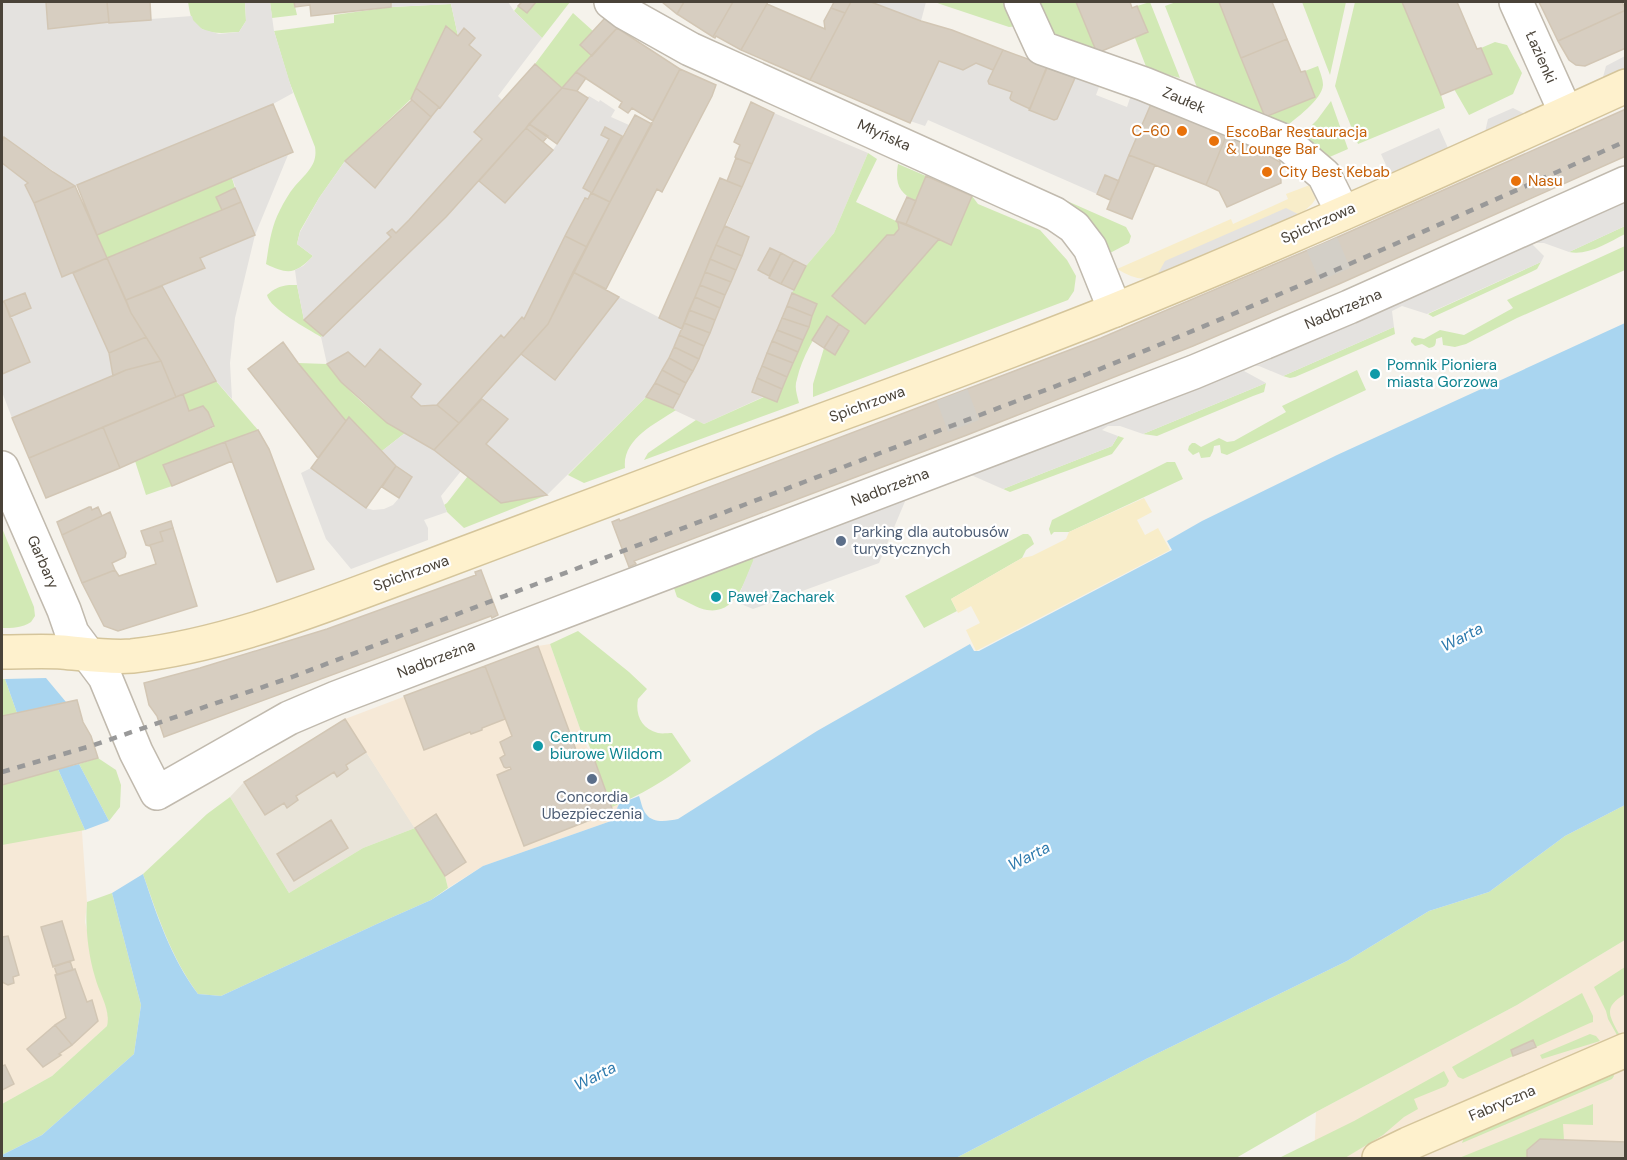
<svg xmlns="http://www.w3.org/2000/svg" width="1627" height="1160" font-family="'DM Sans',sans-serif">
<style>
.residential{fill:#e9e4d9}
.commercial{fill:#f6e9d7}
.industrial{fill:#e5e1dc}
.green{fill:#d2e9b5}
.sand{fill:#f8edc9}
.parking{fill:#e4e2df}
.water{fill:#a9d5f0}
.building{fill:#d7cec1;stroke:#d2c6b4;stroke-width:1.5}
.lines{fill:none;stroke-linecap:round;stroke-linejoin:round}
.street-tunnel{stroke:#d3cfc7;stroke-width:33;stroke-dasharray:33 16;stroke-linecap:butt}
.street-casing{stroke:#c1baae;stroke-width:36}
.secondary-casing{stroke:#d5c59b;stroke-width:36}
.street{stroke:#fff;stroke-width:33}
.secondary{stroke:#fef1cd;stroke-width:33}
.rail{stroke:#999;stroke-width:4.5;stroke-dasharray:8 8;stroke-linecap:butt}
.food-dot{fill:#e8710a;stroke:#fff;stroke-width:2}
.culture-dot{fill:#0f9aa8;stroke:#fff;stroke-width:2}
.service-dot{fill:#5c6f8a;stroke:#fff;stroke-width:2}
.labels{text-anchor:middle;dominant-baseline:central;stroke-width:4.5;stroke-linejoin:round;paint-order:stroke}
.street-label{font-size:15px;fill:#4a4339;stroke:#fff}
.food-label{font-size:15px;fill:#c56008;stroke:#fff;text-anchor:start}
.culture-label{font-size:15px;fill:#0d838f;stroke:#fff;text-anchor:start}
.service-label{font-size:15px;fill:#4e5e75;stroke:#fff;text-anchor:start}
.water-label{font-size:16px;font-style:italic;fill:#2f7bae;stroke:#fff}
</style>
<rect width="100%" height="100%" fill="#f5f2eb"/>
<path class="residential" d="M345,719l70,109 -52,20 -74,45 -59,-96 14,-15z"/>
<path class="commercial" d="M550,644l33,93 29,69 7,-2 -8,17 -128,45 -35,22 -3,-12 -100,-157 193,-73z
M2,785l79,33 6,84 -2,20 24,97 -2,7 -55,50 -50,28z
M1625,940v218h-311l2,-46 201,-107z"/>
<path class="industrial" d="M774,113l94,40 -34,80 -28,33 -13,27 24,11 -40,98 -14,-5 -59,27 -58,-27 36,-68z"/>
<path class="green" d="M188,2h57l1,19 -7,11c-16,1 -36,4 -46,-11 -3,-5 -4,-14 -5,-19z
M270,2h24l3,13 -25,3z
M535,2h35l-28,36 -28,-27 4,-5 9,7z
M935,2h4l1,1 5,-1h71l2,24 -9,1 -69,-23z
M1034,2h42l21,51 -47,-11z
M1150,2l30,76 -33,-9 -12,-31 12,-6 -10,-26z
M1176,2h43l46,115 50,-20 -10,-26 13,-5c2,6 5,13 5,19 -1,15 -28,34 -39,43l-82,-28 -37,-94z
M1302,2h44l-16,73z
M1355,2h47l39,93 4,13 -87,36 -23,-58z
M451,4l7,32 -13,-9 -34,72 -66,62 -26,37 -19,33 -3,13 16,12c-17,18 -25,19 -47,8 3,-19 5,-37 14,-54 4,-8 9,-17 15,-24 11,-13 23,-21 20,-39l-26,-66 -15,-50 60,-8v-8l57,-8z
M573,13l20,18 -1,25 -30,32 -27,-24z
M1495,42l12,3 15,28 -9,21 -44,21 -15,-26 37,-15 -10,-26z
M1331,101l17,48 -23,10 -23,-24 15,-15z
M868,153l9,6 -21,43 40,19 2,2 1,6 -5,6 -7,1 -54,60 31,27 75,-84 12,5 21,-48 6,8 62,26 27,30 9,16 -2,15 -6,9 -255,97v-13l11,-36 11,6 14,-23 -22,-14c-12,19 -25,40 -30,62 -3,8 0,16 2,24l-155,57 4,-7 48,-33 8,4 60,-27 13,4 40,-97 -25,-11 14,-27 28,-33z
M898,164l28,12 -10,25c-18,-8 -21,-19 -18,-37z
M232,178l3,10 -19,9 6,13 -115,48 -10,-23z
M1067,201l59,26 5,9 -2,7 -19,10 -17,-25z
M1625,226v8c-16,8 -37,22 -56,18z
M1625,246v24l-108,48 -51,26 -11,3 -12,-2 -1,-8 -6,2c0,6 -1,8 -7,9l-7,-4 -7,2 -4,-4v-2l3,-3 10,2 16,-9 24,5 49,-27 -6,-8z
M1541,262l-4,7 -6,3 -98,45 -5,-3z
M289,285h8l7,35 19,16 -2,1c-13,-8 -51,-28 -54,-42 7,-6 12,-9 22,-10z
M1394,327l1,7 -100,43 -5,1 -7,-2z
M298,363l29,1c21,28 48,52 78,69l-23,18 -33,-33 -3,3z
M1357,370l9,20 -139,65 -6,-2 -1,-8 -6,1 -1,5 -3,6 -9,1 -2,-6 -6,3 -5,-5 1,-4 3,-3h3l6,4 18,-9 8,4 7,-1 52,-29 -4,-6z
M216,381l42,49 -93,35 7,21 -26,9 -11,-34 5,-1 -1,-2 75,-31 -6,-15 -19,-1 -8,-16z
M1266,383l-2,9 -11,4 -96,40 -14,-2z
M646,397l30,13c-21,14 -54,29 -51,58l-41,15 -16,-8z
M1118,436l6,2 -12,16 -102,38 -39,-17 32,14 109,-43z
M1167,462h8l8,17 -114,53h-15l-3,3 -2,-6 3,-9z
M468,476l33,27 46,-8 -83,33 -17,-16 -3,-7 3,-2z
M2,528l32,79 1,9 -4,6c-9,6 -19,6 -29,6z
M1023,534h5l3,3 3,7 -8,6 -4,8 -71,41 6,12 -33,17 -19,-32z
M752,557l2,3c-9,20 -18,55 -47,50 -9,-1 -22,-10 -30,-13l-3,-9z
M578,631l51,41 18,17 -9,10c-3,15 3,30 20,34 4,1 10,0 14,0l19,28c-25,19 -50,34 -79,46l-26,-70h-3l-33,-93z
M2,679h3l12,34 -15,3z
M98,758l18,12 5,15 -1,22 -11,14 -30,-57z
M58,769l27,61 -83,15v-60z
M230,797l59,96 74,-45 52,-20 30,48 3,12 -17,12 -52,23 -158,73 -23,-2c-27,-37 -40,-77 -55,-120l64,-60z
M1625,805v135l-108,65 -201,107 -80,46h-280l190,-99 201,-98 82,-50 60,-19 76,-56z
M112,893l29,112 -7,49 -92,81 -40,20v-51l50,-28 55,-50c4,-16 -8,-33 -12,-49 -7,-23 -10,-51 -8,-75z
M1625,967v27c-21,13 -17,20 -6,40l-2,1 -9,-16 -2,-8 -12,-24z
M1582,993l11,23v6l-3,1 -54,24 -3,-6 -22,9 2,6 -50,23 -5,-2 -6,-10z
M1590,1034l6,2 4,5 -58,18 -2,-4z
M1444,1071l5,10 -3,5 -32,13 4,10 -14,8 -21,18 -38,23h-66l75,-37z
M1613,1073l1,3 -2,3 -150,64 3,-8z
M1593,1104v21l-30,-1 1,16 -37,10v8h-68z"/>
<path class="sand" d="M1315,183l2,14 -5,7 -12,11 -144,62c-16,4 -25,0 -39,-8l114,-50 2,5 55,-25 -2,-5z
M1144,498l8,14 -15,8 8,15 13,-7 12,22 -194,101 -10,-21 14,-7 -9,-17 -13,7 -7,-14 71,-41 10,-2 34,-17 3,-7z"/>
<path class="parking" d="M2,2h44l2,27 61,-7 83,-6 1,4 9,9 17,5 20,-2 7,-11 -1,-19h25l4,29 19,62 -20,11 -198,82 -71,-49h-2z
M391,2h117l6,9 28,27 -44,58 4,4 -28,31 8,8 -73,81 -13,13 -4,-4 -4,4 3,4 -87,83 -7,-35 -2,-15 8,-4 10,-10 -16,-12 3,-12 19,-34 26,-37 30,27 106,-133 -12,-10 6,-7 -17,-2 -7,-32 -60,3z
M871,2h55l-5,19z
M1625,56v13l-23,12 4,-15z
M939,61l24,9 13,-7 17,7 -5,11 1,3 23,8 -2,6 1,2 19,9v1l24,10 3,-2 18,-40 24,9 -3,8 31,12 4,-12 20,9 -32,77 -14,-6 -8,19 -169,-74 -3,6 -15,-5z
M589,96l10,6 1,-2 15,10 -4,7 18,8 -7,11 -17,-9 -4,8 8,4 -26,49 8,5 -3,6 -4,-1 -60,121 -3,-1 -17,20 -4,-2 -63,69 -16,1 -10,-9 10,-13 -41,-35 -15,18 -17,-15 -21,12 -6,-27 125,-120 33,-36 26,22 48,-53z
M1513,108l12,6 -40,18 3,-13z
M1439,128l9,20 -58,26 -9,-20z
M288,155l-33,80 -20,83 -5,45 2,36 -16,-18 -54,-95 42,-17 -4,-11 54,-23 -22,-57z
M2,163l26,20 -3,3 9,17 28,74 11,-4 36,80 4,23 -101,42 -10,-26v-18l28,-12 -20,-45 21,-9 -7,-15 -22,10z
M1625,201v25l-56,26 -25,-9h-8l-4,1 12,12 -3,6 -114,52 -25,-8 -10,5 2,16 -111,49 -24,-10h-5l-10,5 22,12 -123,51 -23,-8h-12l-6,4 16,6 -6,10 -109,43 -32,-14 111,-43 34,-11 123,-51 19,-5z
M1286,208l14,7 -144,62 9,-16z
M619,297l63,32 -8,18 -28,50 -99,98 -61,-51 22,-25 -26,-20 39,-45 35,26z
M405,433l29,17 27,21 -20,25 6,16 -23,8 4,8v12l-77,29 -25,-30 -25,-66 10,-5 55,40 7,2 11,-1 9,-4 6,-7 13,-20 -16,-12 -14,-15z
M906,499l-27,64 -126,46 -17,-7 19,-46z"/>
<path class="water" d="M1625,323v482l-60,31 -76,56 -60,19 -82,50 -201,98 -190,99h-954v-3l40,-20 92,-81 7,-49 -29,-112 31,-19c14,42 28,84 55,120l23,2 158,-73 52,-23 52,-34 128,-45 8,-17 20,-8c2,5 3,13 7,18 7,10 22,7 32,5l139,-88 153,-87 4,7h5l193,-101 -5,-9 35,-20 135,-66z
M46,678l20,24 -49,11 -12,-34z
M79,764l30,57 -24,9 -27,-61z"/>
<path class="building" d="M46,2h61l2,20 -61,7z
M107,2h43l1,18 -42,3z
M294,2h97v5l-80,9 -1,-11 -15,2z
M522,2h14l-9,11 -9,-7z
M662,2h22l-7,12z
M684,2h49l-20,35 -36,-23z
M733,2h35l-27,48 -25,-14 -1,2 -2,-1z
M834,2h17l-6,11 -14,-5z
M851,2h20l50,19 31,9 51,20 -10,20 -17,-7 -13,7 -24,-9 -29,62 -100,-43z
M1076,2h54l2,6 5,-2 11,26 -51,21z
M1219,2h53l15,37 -46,19z
M1402,2h55l20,47 4,-1 11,26 -51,21z
M1539,2h83l4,8 -68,31z
M767,4l58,25 -1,-8 7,-13 14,5 -35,67 -69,-30z
M1626,10v38l-41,18 -9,-1 -7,-5 -11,-19z
M605,18l12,10 -25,28 -12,-11z
M446,26l12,10 6,-8 11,10 -6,7 12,10 -41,53 -24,-20z
M617,28l63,41 -27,52 -21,-13 -4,5 -9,-6 3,-5 -46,-30z
M1287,39l14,33 4,-1 10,26 -50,20 -24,-59z
M1003,50l44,16 -17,43 -19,-9 -1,-2 2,-6 -23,-8 -1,-3z
M535,64l27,24 -116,129 -123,119 -19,-16 87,-83 -4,-4 5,-4 4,4 13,-13 73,-81 -8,-7z
M1047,68l28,10 -18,41 -3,1 -25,-10z
M680,69l36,16 -4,11 -50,96 -5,-3 -51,100 -33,-17z
M576,72l10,6 -9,13 -15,-3z
M416,88l23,19 -8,10 -20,-18z
M562,88l15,3 11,7 -31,46 -28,-20z
M412,100l19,17 -56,71 -30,-27z
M751,102l23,11 -22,51 -16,-6 -1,-1 5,-12 -6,-3z
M273,104l20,48 -196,83 -20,-50z
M1151,104l76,30 -21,51 -77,-30z
M1626,109v47l-287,128 -146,62 -226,89 -333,126 2,3 -7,3 -17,-45 7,-3 1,2 481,-183 221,-94z
M635,115l17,9 -42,78 -18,-9z
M529,124l19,12 -5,6 -17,-14z
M605,127l17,9 -30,57 -9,-5 26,-49 -8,-4z
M526,128l27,22 -48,53 -26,-22z
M1227,134l53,28 1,21 -54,24 -8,-16 -13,-6z
M4,137l49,35 22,14 -41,17 -9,-18 3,-2 -26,-20v-21z
M1129,155l26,10 -23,54 -25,-10z
M736,158l16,6 -10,23 -15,-6z
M1105,175l14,6 -9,19 -13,-6z
M926,176l46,20 -21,49 -45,-21z
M720,178l22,9 -26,58 -34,84 -23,-11z
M75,186l32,72 -45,19 -28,-74z
M235,188l6,14 -19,8 -6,-13z
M591,193l19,9 -23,45 -22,-11 20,-38 3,1z
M907,197l9,4 -10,23 -10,-3z
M241,202l14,33 -55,23 5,10 -79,32 -19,-42z
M896,221l43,18 -74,85 -33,-28 55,-61h7l5,-6 -1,-6z
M725,226l24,11 -7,19 -26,-11z
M565,236l22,11 -39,77 -89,99 -22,-18 64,-70 3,3 18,-21 2,2z
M716,245l26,11 -6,14 -26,-11z
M770,248l11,5 -12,23 -11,-6z
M781,253l13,7 -13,24 -12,-6z
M107,258l24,55 15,24 -37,16 -36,-80z
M710,259l26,11 -5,12 -26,-10z
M794,260l12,6 -12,24 -13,-6z
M573,272l46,25 -64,83 -34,-26 27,-30z
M705,272l26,10 -6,13 -25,-10z
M700,285l25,10 -5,13 -25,-11z
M162,286l54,95 -40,16 -15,-36 -30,-48 -5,-13z
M25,293l6,15 -21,9 -6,-16z
M792,293l25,11 -5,12 -25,-10z
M695,297l25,11 -5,12 -26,-10z
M4,301l26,61 -28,12v-71z
M787,306l25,10 -3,11 -27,-9z
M689,310l26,10 -5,13 -26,-10z
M827,316l12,8 -15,24 -12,-8z
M782,318l27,9 -6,13 -26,-10z
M684,323l26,10 -6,13 -25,-11z
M839,324l10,7 -14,24 -11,-7z
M777,330l26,10 -5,12 -26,-11z
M679,335l25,11 -5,13 -25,-12z
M146,337l15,24 -35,9 -13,6 -4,-23z
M772,341l26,11 -5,11 -26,-10z
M283,342l15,21 48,58 -28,37 -70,-89z
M674,347l25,12 -6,12 -24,-13z
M380,349l41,35 -10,13 10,9 16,-1 22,18 -25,27 -47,-27 -46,-41 -14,-18 21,-12 17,15z
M767,353l26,10 -6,14 -25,-11z
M669,358l24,13 -7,12 -24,-13z
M161,361l15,36 -147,61 -17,-40 114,-48z
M762,366l25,11 -5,12 -25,-11z
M662,370l24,13 -6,12 -25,-12z
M757,378l25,11 -5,13 -25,-10z
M655,383l25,12 -7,13 -27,-11z
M183,394l6,17 14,-5 5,6 6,14 -94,42 -17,-41z
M482,399l26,20 -22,25 61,51 -46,8 -67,-53z
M349,417l47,49 -30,42 -55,-40z
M103,427l17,41 -74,30 -17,-40z
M258,430l11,19 45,120 -37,13 -52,-140z
M225,442l7,19 -60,25 -9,-21z
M396,466l16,11 -13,21 -17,-11z
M89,507h2l1,3 6,-3 4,9 -40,19 -5,-13z
M110,512l16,41 -1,4 -13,6 3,7 -33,13 -20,-48z
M171,521l2,7 -13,4 3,9 -13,4v1l-4,-1 -5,-14z
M173,528l24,78 -79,25 -14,-5 -22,-43 33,-13 4,6 37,-12 -6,-19 13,-4 -3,-9z
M481,570l17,45 -6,3 -1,-2 -327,121 -7,-21 -8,-11 -5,-22 56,-15 127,-39 149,-54 -1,-3z
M538,646l41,112 2,-1 -1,-4 8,-3 1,4 3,-1 21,58 -89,35 -27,-71 14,-6 -1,-2 -4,1 -2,-1 -4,-9 5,-3 -5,-13 12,-6 -27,-70z
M485,666l20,53 -23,9v2l-11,4 -1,-2 -46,18 -20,-54z
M77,700l6,22 8,14 7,22 -96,27v-69z
M345,719l21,33 -20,13 2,4 -11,8 -3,-5 -38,24 2,4 -11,8 -3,-5 -19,12 -21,-33z
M436,814l30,48 -21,14 -30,-48z
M331,820l17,28 -54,33 -17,-27z
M62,921l12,39 -21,7 -12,-40z
M8,936l11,39 -6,2 1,6 -6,2 -6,-3v-45z
M70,961l3,9 -16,5 -3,-9z
M75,969l12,33 5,-2 6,21 -26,24 -17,-20 11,-7 -11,-43z
M55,1025l17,20 -13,9 2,1 -18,12 -16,-18z
M1533,1040l3,7 -23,9 -2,-6z
M5,1065l9,19 -12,6v-24z
M1540,1139l86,3v16h-99v-8z"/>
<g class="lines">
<path class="street-tunnel" d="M1322,244l17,40
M952,395l15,40"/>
<defs>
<path id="street" d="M611,2l13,10 66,37 365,165 19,13 16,21 25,62
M1021,2l21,46 102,36 140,57 40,34 19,38
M1516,2l50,111
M2,468l62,142 8,23 33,44 31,75 21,41 132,-75 47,-20 858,-326 155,-65 277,-124"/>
<path id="secondary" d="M2,652c20,0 40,-1 60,0 23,2 47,6 70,4 95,-11 186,-48 275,-81 97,-37 195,-73 293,-110 139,-51 278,-100 415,-155 173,-70 342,-147 511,-224
M1379,1158l29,-14 218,-94"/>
</defs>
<use href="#street" class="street-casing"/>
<use href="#secondary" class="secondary-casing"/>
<use href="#street" class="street"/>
<use href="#secondary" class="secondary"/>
<path class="rail" d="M2,772l92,-27 198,-68 793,-302c182,-73 361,-153 541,-234"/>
</g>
<g class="food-dot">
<circle cx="1182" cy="131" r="6"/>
<circle cx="1214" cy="141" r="6"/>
<circle cx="1267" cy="172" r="6"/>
<circle cx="1516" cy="181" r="6"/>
</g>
<g class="culture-dot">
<circle cx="1375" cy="374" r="6"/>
<circle cx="716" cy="597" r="6"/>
<circle cx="538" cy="746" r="6"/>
</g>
<g class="service-dot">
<circle cx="841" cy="541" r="6"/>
<circle cx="592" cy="779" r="6"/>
</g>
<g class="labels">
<g class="street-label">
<text transform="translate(1541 57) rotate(66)">Łazienki</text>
<text transform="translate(1184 100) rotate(23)">Zaułek</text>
<text transform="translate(884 135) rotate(24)">Młyńska</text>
<text transform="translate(1318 223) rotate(-24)">Spichrzowa</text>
<text transform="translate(1343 309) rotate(-23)">Nadbrzeżna</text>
<text transform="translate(867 404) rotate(-20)">Spichrzowa</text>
<text transform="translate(890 487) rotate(-21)">Nadbrzeżna</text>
<text transform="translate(43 562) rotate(66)">Garbary</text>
<text transform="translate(411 573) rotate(-20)">Spichrzowa</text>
<text transform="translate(436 659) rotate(-21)">Nadbrzeżna</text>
<text transform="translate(1502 1103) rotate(-23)">Fabryczna</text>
</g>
<g class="food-label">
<text x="1170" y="131" text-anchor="end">C-60</text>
<text x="1226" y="132">EscoBar Restauracja<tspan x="1226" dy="17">&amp; Lounge Bar</tspan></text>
<text x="1279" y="172">City Best Kebab</text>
<text x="1528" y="181">Nasu</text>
</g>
<g class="culture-label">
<text x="1387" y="365">Pomnik Pioniera<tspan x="1387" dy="17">miasta Gorzowa</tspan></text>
<text x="728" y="597">Paweł Zacharek</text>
<text x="550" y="737">Centrum<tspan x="550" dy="17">biurowe Wildom</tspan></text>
</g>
<g class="service-label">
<text x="853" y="532">Parking dla autobusów<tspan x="853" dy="17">turystycznych</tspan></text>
<text x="592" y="797" text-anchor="middle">Concordia<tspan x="592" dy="17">Ubezpieczenia</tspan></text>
</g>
<g class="water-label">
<text transform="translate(1462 637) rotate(-27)">Warta</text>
<text transform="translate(1029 856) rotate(-27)">Warta</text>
<text transform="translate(595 1076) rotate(-27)">Warta</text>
</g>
</g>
<rect width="1627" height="1160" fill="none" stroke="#4a4339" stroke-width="6"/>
</svg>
